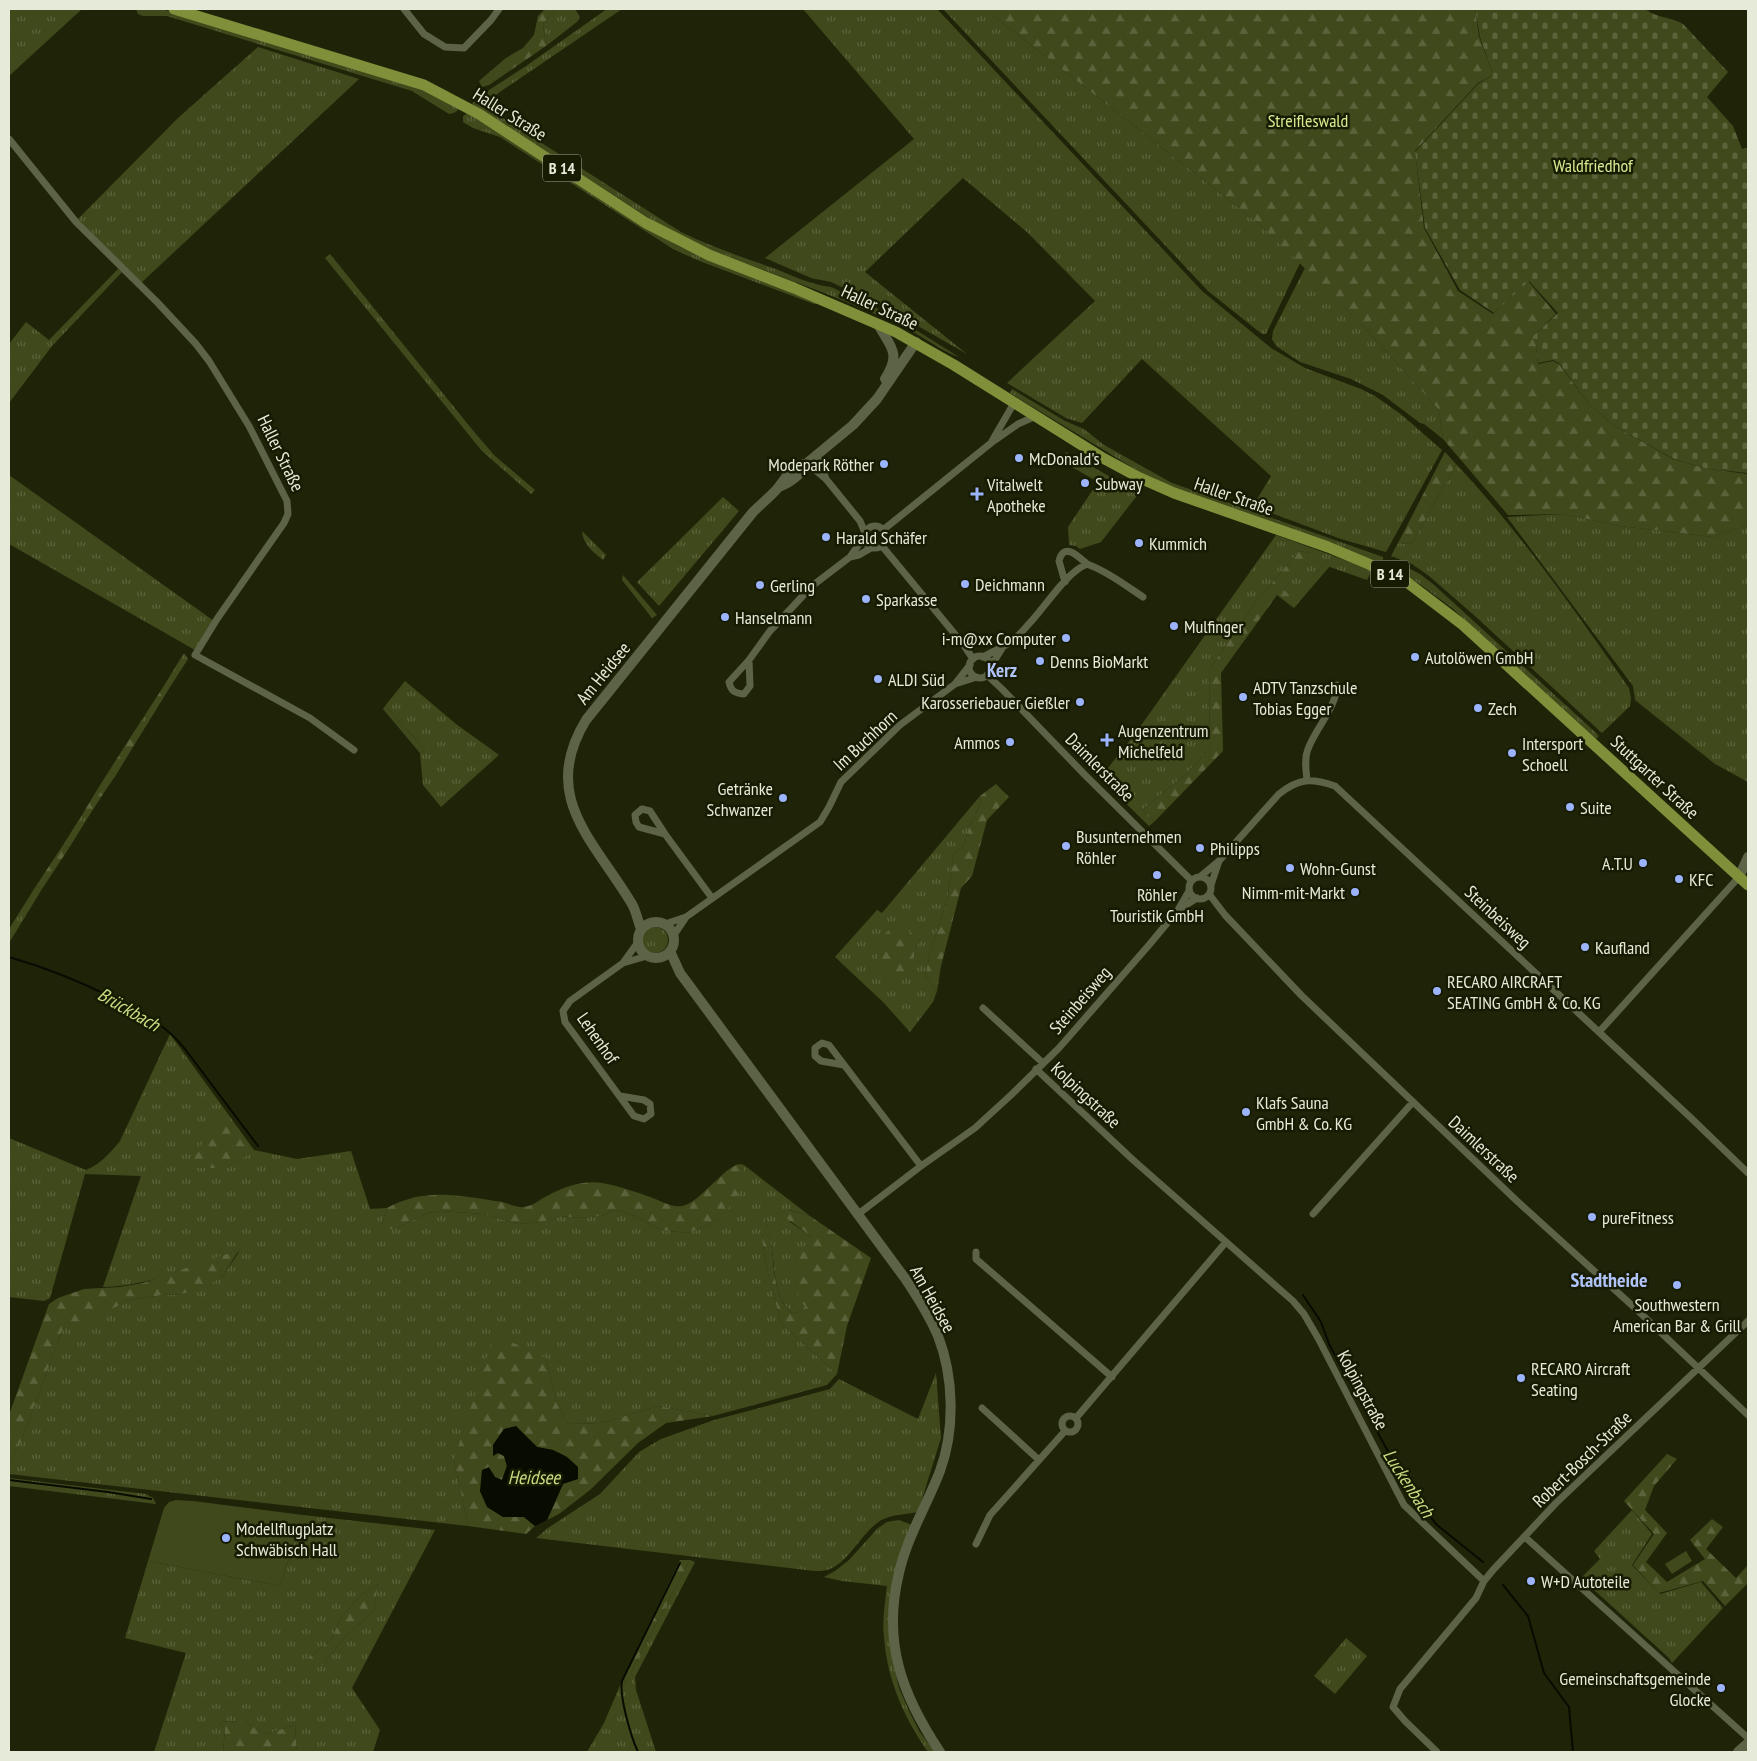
<svg xmlns="http://www.w3.org/2000/svg" width="1757" height="1761" font-family="'PT Sans Narrow',sans-serif">
<style>
.grass{fill:url(#grass-tufts);fill-rule:evenodd}
.forest{fill:url(#forest-firs)}
.cemetery{fill:url(#cemetery-stones)}
.pitch{fill:#40491b}
.water{fill:#070b00}
.lines{fill:none;stroke-linecap:round;stroke-linejoin:round}
.stream{stroke:#070b00;stroke-width:2}
.street{stroke:#5c6346;stroke-width:7}
.secondary{stroke:#5c6346;stroke-width:10}
.primary{stroke:#7f8f3a;stroke-width:11}
.poi-dot{fill:#9bb4fd;stroke:#161b02;stroke-width:2}
.labels{text-anchor:middle;dominant-baseline:central;stroke-width:5;stroke-linejoin:round;paint-order:stroke}
.shield{fill:#161b02;stroke:#a8ac98;stroke-width:1}
.shield-label{font-size:16px;font-weight:bold;fill:#e6ead9}
.street-label{font-size:18px;fill:#e6ead9;stroke:#161b02}
.park-label{font-size:18px;fill:#d7eb91;stroke:#161b02}
.poi-label{font-size:18px;fill:#e6ead9;stroke:#161b02;text-anchor:start}
.neighbourhood-label{font-size:19px;font-weight:bold;fill:#b0c4fa;stroke:#161b02}
.water-label{font-size:19px;font-style:italic;fill:#c8dc82;stroke:#161b02}
.quarter-label{font-size:20px;font-weight:bold;fill:#b0c4fa;stroke:#161b02}
</style>
<defs>
<pattern id="grass-tufts" width="24" height="20" patternUnits="userSpaceOnUse" patternTransform="scale(1.25)"><rect width="24" height="20" fill="#40491b"/><path d="M3 7l-1-3M5 7V3M7 7l1-3M15 17l-1-3M17 17v-4M19 17l1-3" fill="none" stroke="#5c633c"/></pattern>
<pattern id="forest-firs" width="22" height="20" patternUnits="userSpaceOnUse" patternTransform="scale(1.25)"><rect width="22" height="20" fill="#40491b"/><path d="M5 1l3.5 6h-7zM16 11l3.5 6h-7z" fill="#5c633c"/></pattern>
<pattern id="cemetery-stones" width="16" height="16" patternUnits="userSpaceOnUse" patternTransform="scale(1.25)"><rect width="16" height="16" fill="#40491b"/><path d="M2 7V4a2 2 0 0 1 4 0v3zM10 15v-3a2 2 0 0 1 4 0v3z" fill="#5c633c"/></pattern>
</defs>
<rect width="100%" height="100%" fill="#1f2409"/>
<path class="grass" d="M9,9h73l-73,67z
M136,9h26l253,78 41,18 2,5 -4,3 -5,1 -37,-23 -245,-75h-24l-5,-2z
M556,9h19l5,8 -2,4 -32,25 -3,-22z
M607,9h15l-131,89 -4,-5 2,-3 37,-24z
M803,9h134l265,282 69,57 34,20 56,21 14,7 27,19 40,35 -56,102 -45,-13 -88,-33 18,-30 -129,-117 -60,64 -16,-5 -59,-35 88,-82 -67,-68 -65,-55 -98,94 102,82 -77,-44 -59,-28 -20,-4 -46,-20 149,-119z
M943,9h42l276,216 39,38 -34,71h-4l-54,-43z
M258,47l101,32 -218,204 -63,-64 100,-101z
M480,97l4,2 17,18 180,115c31,15 63,26 95,37 17,7 36,16 55,18l64,30 64,40c-15,-5 -25,-13 -39,-21 -17,-10 -34,-18 -52,-25 -64,-28 -130,-48 -194,-77l-202,-130 4,-6z
M468,113l210,133 141,58h-5l-117,-44 -24,-11 -173,-112 -27,-9 -10,-6v-6z
M330,254l145,179 20,23 40,34 -4,4 -49,-43 -157,-193z
M1305,268l62,62 72,80 4,29 -19,-15 -4,-1 -37,-28 -32,-16 -51,-17 -24,-16 -4,-7 1,-8z
M118,269l4,3 -70,74 -43,57v-59l17,-22 23,18z
M1012,389l53,32 19,8 20,16 68,38 211,74v3l-4,2 -183,-64 -51,-23 -135,-82z
M1066,452l73,41 -38,49 -21,7 -4,-3 -7,-1 -1,-18 30,-45 -38,-22z
M1456,464c65,69 119,147 173,224l2,10 -1,8 -28,27 -127,-117 -46,-40 -17,-12 -21,-8 7,-13 14,1z
M9,475l205,146 -19,29 -186,-106z
M723,497l16,14 -80,95 -22,-24z
M1564,514l56,12 93,11 35,-13v258l-33,-18 -80,-64 -2,-14 -126,-169z
M582,531l24,24 -3,5c-9,-7 -21,-17 -21,-29z
M1276,535l96,35 -5,10 -37,-13 -5,-5 -30,38 -11,-10 27,-37 -12,-2 -44,52 -46,67 1,78 -24,26 -44,36 12,12 -5,4 -49,-48 35,-44z
M1394,561l26,13 13,10 161,147 5,5 -4,4 -143,-132 -31,-23 -30,-18 -1,-4z
M623,575l34,40 -5,3 -30,-38z
M184,653l4,6 -18,28 -5,-3z
M405,681l51,43 43,31 -58,52 -18,-22 -3,-32 5,-4 -40,-43z
M145,715l6,3 -15,24 -6,-4z
M109,771l7,4 -13,19 -6,-4z
M980,796l1,7 -13,27 -4,16 -11,9 -5,42 -17,52 -6,27 12,15 -4,11 -23,30 -27,-30 -48,-45 42,-47 5,3zM892,927l28,13 -6,10v7z
M82,815l5,4 -18,29 -6,-3z
M36,886l6,3 -33,54v-14z
M642 940a13 13 0 1 1 26 0a13 13 0 1 1-26 0Z
M170,1034l84,116 43,9 54,-8 19,58 17,-1 -6,20h16l30,-15 15,-2 42,3 34,10 25,-2 16,-6 23,2 19,-2 15,-6 19,6 26,14 26,3 15,-5 16,-9 26,-43v-11l66,51 -20,-6v12l22,15 -7,70 -11,7c-23,-15 -18,-52 -24,-76 -1,-6 -4,-13 -5,-19l-3,20 5,31 14,53 56,51 -10,11 -114,31 -55,-10 -57,17 -33,1 -11,-20 -11,-46 -92,102 14,66 -459,-52v-11l12,-21 42,-114 67,-28 32,-5 20,-1 40,-17 19,-28c-45,16 -90,37 -138,38l38,-111 -56,-2 -35,124 -6,3 -35,-4v-159l77,32c15,-6 24,-17 34,-29z
M936,1373l5,65 -23,74c-14,3 -30,2 -41,11 -16,12 -29,39 -47,46 -8,3 -16,2 -24,1l-270,-32 12,-10 52,-34 39,-42 22,-13 53,-19 116,-31 9,-10 79,40z
M9,1478l137,16 7,4 3,6 -147,-18z
M1632,1510l20,24 -20,31 28,29 41,-12 22,26 -51,55 -3,-5 -88,-80 19,-19 -6,-8z
M303,1515l132,15 -83,158 28,42 -7,22h-76l-2,-27 -29,9 -23,-13 -24,1 6,7 -2,23h-69l32,-99 -61,-15 23,-77 132,25zM378,1584l-4,26 -30,28 -21,27 -14,-8 23,-18 8,-20 21,-24z
M899,1520l13,5 -11,23 -9,111 7,29 10,23 10,20 16,21h-7c-24,-34 -41,-73 -44,-115 -2,-16 1,-35 3,-51l-45,-5 -18,-4 11,-6 14,-11 29,-32 9,-6z
M690,1560l5,2 -60,115 1,13 20,62h-69l17,-29 20,-47 1,10 10,-22z
M1346,1638l21,18 -32,38 -21,-18z"/>
<path class="forest" d="M545,9h11l-13,15 3,22 -57,39 -7,2 -3,-6 27,-23 17,-10 11,-13 4,-19z
M985,9h490l4,27 14,39 -15,8 -63,68 9,77 34,63 35,23 35,-33 28,33 -24,23 4,8 2,19 15,-3 6,3 30,40 24,21 60,34 35,10 40,5v50l-35,13 -93,-11 -56,-12 -56,1 -65,-76 -4,-29 -72,-80 -106,-105z
M1445,452l11,12 -44,80 -14,-1z
M1299,551l13,2 -28,37 11,9 30,-37 5,4 -36,42 -17,-13 -56,78 2,78 -69,71 -12,-12 44,-36 24,-26 -1,-78 46,-67z
M165,684l5,3 -19,31 -6,-3z
M385,706l40,43 -5,4 -37,-44z
M130,738l6,4 -20,33 -7,-4z
M996,784l13,13 -22,23 -15,56 -11,12 -20,78 -4,25 -12,-15 6,-27 17,-52 5,-42 11,-9 4,-16 13,-27 -1,-7z
M97,790l6,4 -16,25 -5,-4z
M63,845l6,3 -27,41 -6,-3z
M903,926l17,14 -6,10v7l-14,23 -17,-11 -5,-11 4,-21 10,-10z
M223,1110l28,42 -21,16h-43z
M740,1164l4,1v11l-4,15 -12,18 -10,10 -16,9 -15,5 -26,-3 -26,-14 -19,-6 -15,6 -19,2 -23,-2 -16,6 -25,2 -34,-10 -42,-3 -15,2 -30,15 -11,2 -5,-2 6,-20c38,-21 74,-12 115,-6 6,1 15,6 21,5 10,-1 16,-7 24,-11 16,-9 37,-16 55,-13 16,3 32,8 48,14 9,3 22,11 32,9 18,-3 42,-40 58,-42z
M789,1210l21,6 61,42 -24,68 -10,48 -56,-51 -14,-53 -5,-31 2,-22c3,8 5,16 7,24 3,22 2,61 23,73l11,-7 -8,-14 -1,-37 16,-19 -30,-22z
M244,1248l-7,5 -15,24 -14,8 -26,9 -20,1 -32,5 -46,22 -21,6 -42,114 -12,21v-48l40,-111 9,-6 26,-9 36,-2 23,-4z
M494,1334l52,24 11,46 11,20 33,-1 57,-17 55,10 -47,7 -28,20 -48,47 -31,24 -12,6 16,-36 4,-27 -14,-7 -16,-3 -21,-20 -12,2 -11,16v10l5,-2 6,3 3,10 -5,14 -7,-2 -15,13 8,16 15,10h21l11,9 -9,8 -58,-8 -14,-66z
M1667,1454l10,5 -23,27 -9,24 22,23 -21,29 21,20 38,-23 -15,-19 22,-21 11,8 -17,22 30,29 11,-12 1,1v16l-23,23 -22,-25 -44,12 -26,-28 21,-31 -30,-33z
M680,1560h10l-55,104 -10,23 -1,-11z
M378,1584l-4,26 -30,28 -21,27h-7l-7,-8 23,-18 8,-20 21,-24z
M243,1721l23,13 29,-9 2,27h-74l2,-23 -6,-7z"/>
<path class="cemetery" d="M1475,9h170c14,10 24,7 38,15l45,48 -21,25 26,29 9,23 6,-1v325l-40,-4 -34,-10 -61,-34 -24,-21 -30,-41 -6,-3 -15,3 -2,-18 -4,-8 26,-24 -29,-32 -35,32 -34,-23 -35,-62 -10,-76 63,-68 15,-9 -13,-38z"/>
<path class="pitch" d="M176,1500l17,1 110,14 -23,71 -132,-25 16,-53 5,-6z
M1686,1551l6,10 -20,13 -7,-10z"/>
<path class="water" d="M516,1426l21,21 16,3 14,7 11,10v12l-15,5 -16,36 -12,6 -11,-9h-21l-16,-10 -7,-16 2,-21 7,-3 6,10 7,3 5,-14 -3,-10 -6,-3 -5,3v-11l11,-16z"/>
<g class="lines">
<path class="stream" d="M9,957c38,11 73,25 108,43 26,13 50,26 68,49l73,97
M1303,1295l18,27 8,22 19,36
M1353,1388l58,105 26,32 46,37
M9,1480l99,12 43,7
M1503,1585l25,31 16,57 25,34 4,45
M638,1752c-7,-15 -19,-56 -16,-71l58,-118"/>
<path class="street" d="M404,9l20,25 21,13 19,1 27,-28 8,-11
M9,139l67,83 81,80 39,42 13,17 40,65 38,75 1,13 -4,9 -67,96 -22,36 115,63 44,32
M992,441l22,-38
M815,456l5,5 6,18
M807,463l19,16 34,42 5,12
M864 537a11 11 0 1 1 22 0a11 11 0 1 1-22 0Z
M883,530l108,-87 27,-19 18,-8
M882,546l81,98 10,15
M850,557l14,-20
M1065,582l-6,-21c5,-20 20,-4 28,3
M969 667a11 11 0 1 1 22 0a11 11 0 1 1-22 0Z
M983,657c7,-4 14,-7 21,-11 9,-4 17,-13 23,-20 18,-18 38,-53 60,-62 21,8 38,21 56,33
M749,660l1,26 -6,8c-10,-1 -13,-3 -15,-12l20,-22 21,-29 42,-45 38,-29 9,-2 12,-7
M991,666l12,-19
M987,675l15,14 83,86 106,105
M955,684l22,-7
M1307,780c-1,-10 -3,-21 1,-31 8,-22 28,-40 29,-64
M665,834l-15,-23 -8,-2 -7,6 1,7 3,5 26,7 47,64
M1201,876l18,-15 60,-67c20,-16 32,-16 56,-8l355,331 58,56
M1189 888a11 11 0 1 1 22 0a11 11 0 1 1-22 0Z
M1211,885l8,-24
M1209,894l16,21 76,80 216,206 119,108 112,106
M1178,910l19,-12
M665,924l21,-7 134,-95 9,-15 12,-25 59,-57 55,-41 15,-19
M674,935l12,-18
M623,963l24,-7
M983,1008l60,55
M1599,1032l140,-155
M844,1065l-23,-4 -6,-5v-8l7,-5 7,2 92,121
M1036,1069l96,90 161,142 11,13 14,24 86,167 80,76
M620,1096l24,4 6,4 1,10 -7,5 -10,-3 -69,-94 -2,-11 7,-10 53,-38 15,-21
M1313,1214l100,-112
M857,1215l64,-49 54,-38 36,-33 48,-47 90,-103 29,-35 11,-19
M976,1252v7l136,118
M982,1408l57,52
M1062 1424a8 8 0 1 1 16 0a8 8 0 1 1-16 0Z
M1076,1418l150,-176
M1525,1537l223,201
M976,1544l14,-29 75,-84
M1437,1752l-32,-31 -12,-14 7,-18 76,-91 8,-17 9,-11 63,-67 192,-182"/>
<path class="secondary" d="M878,324c12,23 24,28 7,55
M779,487c12,-5 22,-12 28,-24
M1739,877l9,-20
M638 940a18 18 0 1 1 36 0a18 18 0 1 1-36 0Z
M641,929c-3,-8 -5,-18 -9,-25 -38,-64 -93,-107 -46,-184l167,-208c8,-8 17,-15 24,-23 11,-13 11,-20 30,-26l46,-38 24,-26 39,-57
M670,951l10,22 224,304c13,19 25,38 34,59 16,41 17,94 2,135 -13,34 -33,66 -41,102 -17,69 3,122 41,179
M1738,1752l10,-9"/>
<path class="primary" d="M174,9l250,76 55,29 167,109 63,32 85,33 102,44 58,33 147,92 39,21 34,15 154,54 55,23 25,13 55,42 285,260"/>
</g>
<g class="poi-dot">
<circle cx="1019" cy="458" r="5"/>
<circle cx="884" cy="464" r="5"/>
<circle cx="1085" cy="483" r="5"/>
<path d="M974.5 486.5h5v5h5v5h-5v5h-5v-5h-5v-5h5z"/>
<circle cx="826" cy="537" r="5"/>
<circle cx="1139" cy="543" r="5"/>
<circle cx="965" cy="584" r="5"/>
<circle cx="760" cy="585" r="5"/>
<circle cx="866" cy="599" r="5"/>
<circle cx="725" cy="617" r="5"/>
<circle cx="1174" cy="626" r="5"/>
<circle cx="1066" cy="638" r="5"/>
<circle cx="1415" cy="657" r="5"/>
<circle cx="1040" cy="661" r="5"/>
<circle cx="878" cy="679" r="5"/>
<circle cx="1243" cy="697" r="5"/>
<circle cx="1080" cy="702" r="5"/>
<circle cx="1478" cy="708" r="5"/>
<path d="M1104.5 732.5h5v5h5v5h-5v5h-5v-5h-5v-5h5z"/>
<circle cx="1010" cy="742" r="5"/>
<circle cx="1512" cy="753" r="5"/>
<circle cx="783" cy="798" r="5"/>
<circle cx="1570" cy="807" r="5"/>
<circle cx="1066" cy="846" r="5"/>
<circle cx="1200" cy="848" r="5"/>
<circle cx="1643" cy="863" r="5"/>
<circle cx="1290" cy="868" r="5"/>
<circle cx="1157" cy="875" r="5"/>
<circle cx="1679" cy="879" r="5"/>
<circle cx="1355" cy="892" r="5"/>
<circle cx="1585" cy="947" r="5"/>
<circle cx="1437" cy="991" r="5"/>
<circle cx="1246" cy="1112" r="5"/>
<circle cx="1592" cy="1217" r="5"/>
<circle cx="1677" cy="1285" r="5"/>
<circle cx="1521" cy="1378" r="5"/>
<circle cx="226" cy="1538" r="5"/>
<circle cx="1531" cy="1581" r="5"/>
<circle cx="1721" cy="1688" r="5"/>
</g>
<g class="labels">
<g class="shield">
<rect x="543" y="154.5" width="38" height="27" rx="4"/>
<rect x="1371" y="560.5" width="38" height="27" rx="4"/>
</g>
<g class="shield-label">
<text x="562" y="168">B 14</text>
<text x="1390" y="574">B 14</text>
</g>
<g class="street-label">
<text transform="translate(510 114) rotate(32)">Haller Straße</text>
<text transform="translate(880 307) rotate(25)">Haller Straße</text>
<text transform="translate(281 453) rotate(64)">Haller Straße</text>
<text transform="translate(1234 496) rotate(19)">Haller Straße</text>
<text transform="translate(603 673) rotate(-51)">Am Heidsee</text>
<text transform="translate(865 740) rotate(-43)">Im Buchhorn</text>
<text transform="translate(1100 767) rotate(45)">Daimlerstraße</text>
<text transform="translate(1655 777) rotate(43)">Stuttgarter Straße</text>
<text transform="translate(1498 917) rotate(43)">Steinbeisweg</text>
<text transform="translate(1080 1000) rotate(-49)">Steinbeisweg</text>
<text transform="translate(598 1038) rotate(55)">Lehenhof</text>
<text transform="translate(1086 1095) rotate(43)">Kolpingstraße</text>
<text transform="translate(1484 1149) rotate(43)">Daimlerstraße</text>
<text transform="translate(933 1299) rotate(61)">Am Heidsee</text>
<text transform="translate(1363 1390) rotate(62)">Kolpingstraße</text>
<text transform="translate(1582 1459) rotate(-44)">Robert-Bosch-Straße</text>
</g>
<g class="park-label">
<text x="1308" y="120">Streifleswald</text>
<text x="1593" y="165">Waldfriedhof</text>
</g>
<g class="poi-label">
<text x="1029" y="458">McDonald's</text>
<text x="874" y="464" text-anchor="end">Modepark Röther</text>
<text x="1095" y="483">Subway</text>
<text x="987" y="484">Vitalwelt<tspan x="987" dy="21">Apotheke</tspan></text>
<text x="836" y="537">Harald Schäfer</text>
<text x="1149" y="543">Kummich</text>
<text x="975" y="584">Deichmann</text>
<text x="770" y="585">Gerling</text>
<text x="876" y="599">Sparkasse</text>
<text x="735" y="617">Hanselmann</text>
<text x="1184" y="626">Mulfinger</text>
<text x="1056" y="638" text-anchor="end">i-m@xx Computer</text>
<text x="1425" y="657">Autolöwen GmbH</text>
<text x="1050" y="661">Denns BioMarkt</text>
<text x="888" y="679">ALDI Süd</text>
<text x="1253" y="687">ADTV Tanzschule<tspan x="1253" dy="21">Tobias Egger</tspan></text>
<text x="1070" y="702" text-anchor="end">Karosseriebauer Gießler</text>
<text x="1488" y="708">Zech</text>
<text x="1118" y="730">Augenzentrum<tspan x="1118" dy="21">Michelfeld</tspan></text>
<text x="1000" y="742" text-anchor="end">Ammos</text>
<text x="1522" y="743">Intersport<tspan x="1522" dy="21">Schoell</tspan></text>
<text x="773" y="788" text-anchor="end">Getränke<tspan x="773" dy="21">Schwanzer</tspan></text>
<text x="1580" y="807">Suite</text>
<text x="1076" y="836">Busunternehmen<tspan x="1076" dy="21">Röhler</tspan></text>
<text x="1210" y="848">Philipps</text>
<text x="1633" y="863" text-anchor="end">A.T.U</text>
<text x="1300" y="868">Wohn-Gunst</text>
<text x="1689" y="879">KFC</text>
<text x="1345" y="892" text-anchor="end">Nimm-mit-Markt</text>
<text x="1157" y="894" text-anchor="middle">Röhler<tspan x="1157" dy="21">Touristik GmbH</tspan></text>
<text x="1595" y="947">Kaufland</text>
<text x="1447" y="981">RECARO AIRCRAFT<tspan x="1447" dy="21">SEATING GmbH &amp; Co. KG</tspan></text>
<text x="1256" y="1102">Klafs Sauna<tspan x="1256" dy="21">GmbH &amp; Co. KG</tspan></text>
<text x="1602" y="1217">pureFitness</text>
<text x="1677" y="1304" text-anchor="middle">Southwestern<tspan x="1677" dy="21">American Bar &amp; Grill</tspan></text>
<text x="1531" y="1368">RECARO Aircraft<tspan x="1531" dy="21">Seating</tspan></text>
<text x="236" y="1528">Modellflugplatz<tspan x="236" dy="21">Schwäbisch Hall</tspan></text>
<text x="1541" y="1581">W+D Autoteile</text>
<text x="1711" y="1678" text-anchor="end">Gemeinschaftsgemeinde<tspan x="1711" dy="21">Glocke</tspan></text>
</g>
<g class="neighbourhood-label">
<text x="1002" y="670">Kerz</text>
</g>
<g class="water-label">
<text transform="translate(129 1009) rotate(30)">Brückbach</text>
<text x="534" y="1477">Heidsee</text>
<text transform="translate(1409 1483) rotate(57)">Luckenbach</text>
</g>
<g class="quarter-label">
<text x="1609" y="1280">Stadtheide</text>
</g>
</g>
<rect width="1757" height="1761" fill="none" stroke="#e6ead9" stroke-width="20"/>
</svg>
